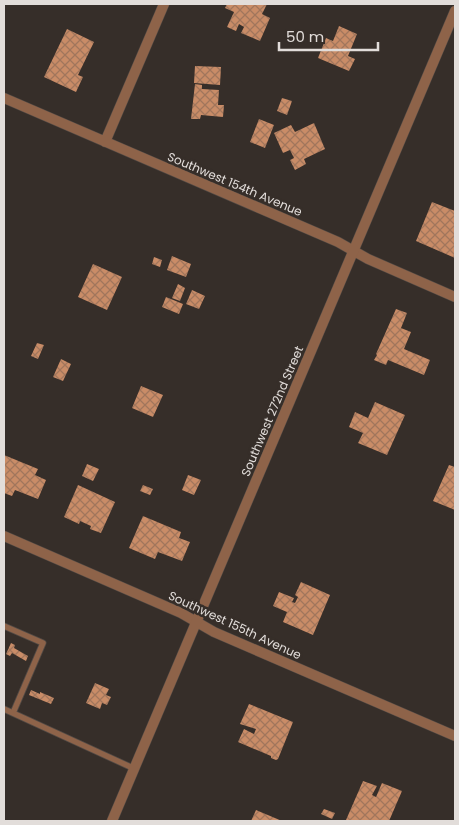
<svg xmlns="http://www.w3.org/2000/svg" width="459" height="825" font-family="Poppins,sans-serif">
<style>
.building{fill:url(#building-cross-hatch)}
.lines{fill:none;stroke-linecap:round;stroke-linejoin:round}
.service-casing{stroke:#524a45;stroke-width:7}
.minor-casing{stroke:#524a45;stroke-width:11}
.tertiary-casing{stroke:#524a45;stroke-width:11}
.service{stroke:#8e6349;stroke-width:5.5}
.minor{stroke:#8e6349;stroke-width:10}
.tertiary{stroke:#8e6349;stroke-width:10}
.labels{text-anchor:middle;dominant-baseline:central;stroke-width:5;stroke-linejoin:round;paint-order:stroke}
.street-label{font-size:12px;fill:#e2ddda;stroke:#362e29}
</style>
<defs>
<pattern id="building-cross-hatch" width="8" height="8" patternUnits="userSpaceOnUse" patternTransform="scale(1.25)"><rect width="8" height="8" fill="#c98c67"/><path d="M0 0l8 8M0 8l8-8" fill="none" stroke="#a1765c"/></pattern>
</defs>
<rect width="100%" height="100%" fill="#362e29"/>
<path class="building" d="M227,4h40l-5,10 8,4 -10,23 -19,-8 3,-6 -5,-3 -3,7 -9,-4 7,-15 -9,-4z
M339,26l18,8 -9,22 7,3 -6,12 -31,-13 8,-20 7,3z
M67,29l27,13 -16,33 5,2 -7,15 -32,-15z
M195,66l26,1 -1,18 -26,-2z
M195,84l7,1v4l17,1 -1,15h6l-1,12 -22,-2 -1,4h-9z
M282,98l10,3 -5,14 -10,-4z
M259,119l15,6 -9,23 -15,-6z
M314,123l11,26 -21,10 2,5 -11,6 -5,-10 4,-2 -4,-8 -7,3 -9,-20 17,-8 4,7z
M432,202l23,9v47l-39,-17z
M172,256l19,8 -5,13 -19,-7z
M154,257l8,3 -2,7 -8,-3z
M93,264l29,13 -15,33 -29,-13z
M178,284l7,4 -5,13 -8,-3z
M192,290l13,6 -6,13 -13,-5z
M166,297l17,7 -4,10 -17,-7z
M396,309l11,4 -6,15 10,4 -7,17 26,11 -6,15 -36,-15 -2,5 -12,-5 3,-5 -1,-1z
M37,343l7,2 -6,14 -7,-3z
M61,359l10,5 -8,17 -10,-4z
M141,386l22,9 -10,22 -21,-9z
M375,402l30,13 -18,40 -29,-12 5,-10 -14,-6 6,-15 13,6z
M4,455l34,14 -3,6 11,5 -8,19 -23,-9 -3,6 -8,-3z
M87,464l12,5 -6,12 -11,-5z
M449,465l6,2v43l-22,-9z
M188,475l13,5 -7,15 -12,-5z
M78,485l37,17 -14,31 -11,-4 1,-3 -11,-5 -1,3 -15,-7z
M143,485l10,4 -3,6 -10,-4z
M143,516l38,16 -2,6 11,4 -8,19 -24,-9 -3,7 -26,-11z
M301,582l29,13 -17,40 -30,-13 4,-10 -14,-6 6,-14 15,6 -2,4 3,1 3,-6 -3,-2z
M11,643l4,2 -1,3 14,8 -2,5 -14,-8 -2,3 -4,-2z
M95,683l14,6 -3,6 5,2 -4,8 -5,-2 -2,6 -14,-6z
M31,690l9,4v-2l14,6 -3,6 -22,-9z
M249,704l44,18 -15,37 -2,1 -5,-2v-2l-33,-14 6,-13 10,5 2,-5 -16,-5z
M363,781l14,5 -5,9 4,2 6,-14 20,8 -13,30 -43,-1z
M324,809l11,4 -3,6 -11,-5z
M256,810l26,11h-31z"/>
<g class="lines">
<defs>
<path id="service" d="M4,626l39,17 -30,70
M4,709l131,60"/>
<path id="minor" d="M4,98l334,144 30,17 87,38
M105,142l59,-138
M4,536l177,77 33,19 241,104"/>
<path id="tertiary" d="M112,821l343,-810"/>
</defs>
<use href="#service" class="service-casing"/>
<use href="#minor" class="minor-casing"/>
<use href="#tertiary" class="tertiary-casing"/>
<use href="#service" class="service"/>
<use href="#minor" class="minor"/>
<use href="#tertiary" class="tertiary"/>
</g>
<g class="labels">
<g class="street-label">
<text transform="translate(235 184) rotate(23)">Southwest 154th Avenue</text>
<text transform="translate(272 411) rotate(-67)">Southwest 272nd Street</text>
<text transform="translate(235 625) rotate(25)">Southwest 155th Avenue</text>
</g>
</g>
<rect width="459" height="825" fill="none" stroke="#e2ddda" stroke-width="10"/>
<path d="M279 42v8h99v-8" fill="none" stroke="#e2ddda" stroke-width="2.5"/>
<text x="286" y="42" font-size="15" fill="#e2ddda" stroke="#362e29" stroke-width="4" paint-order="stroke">50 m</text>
</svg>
